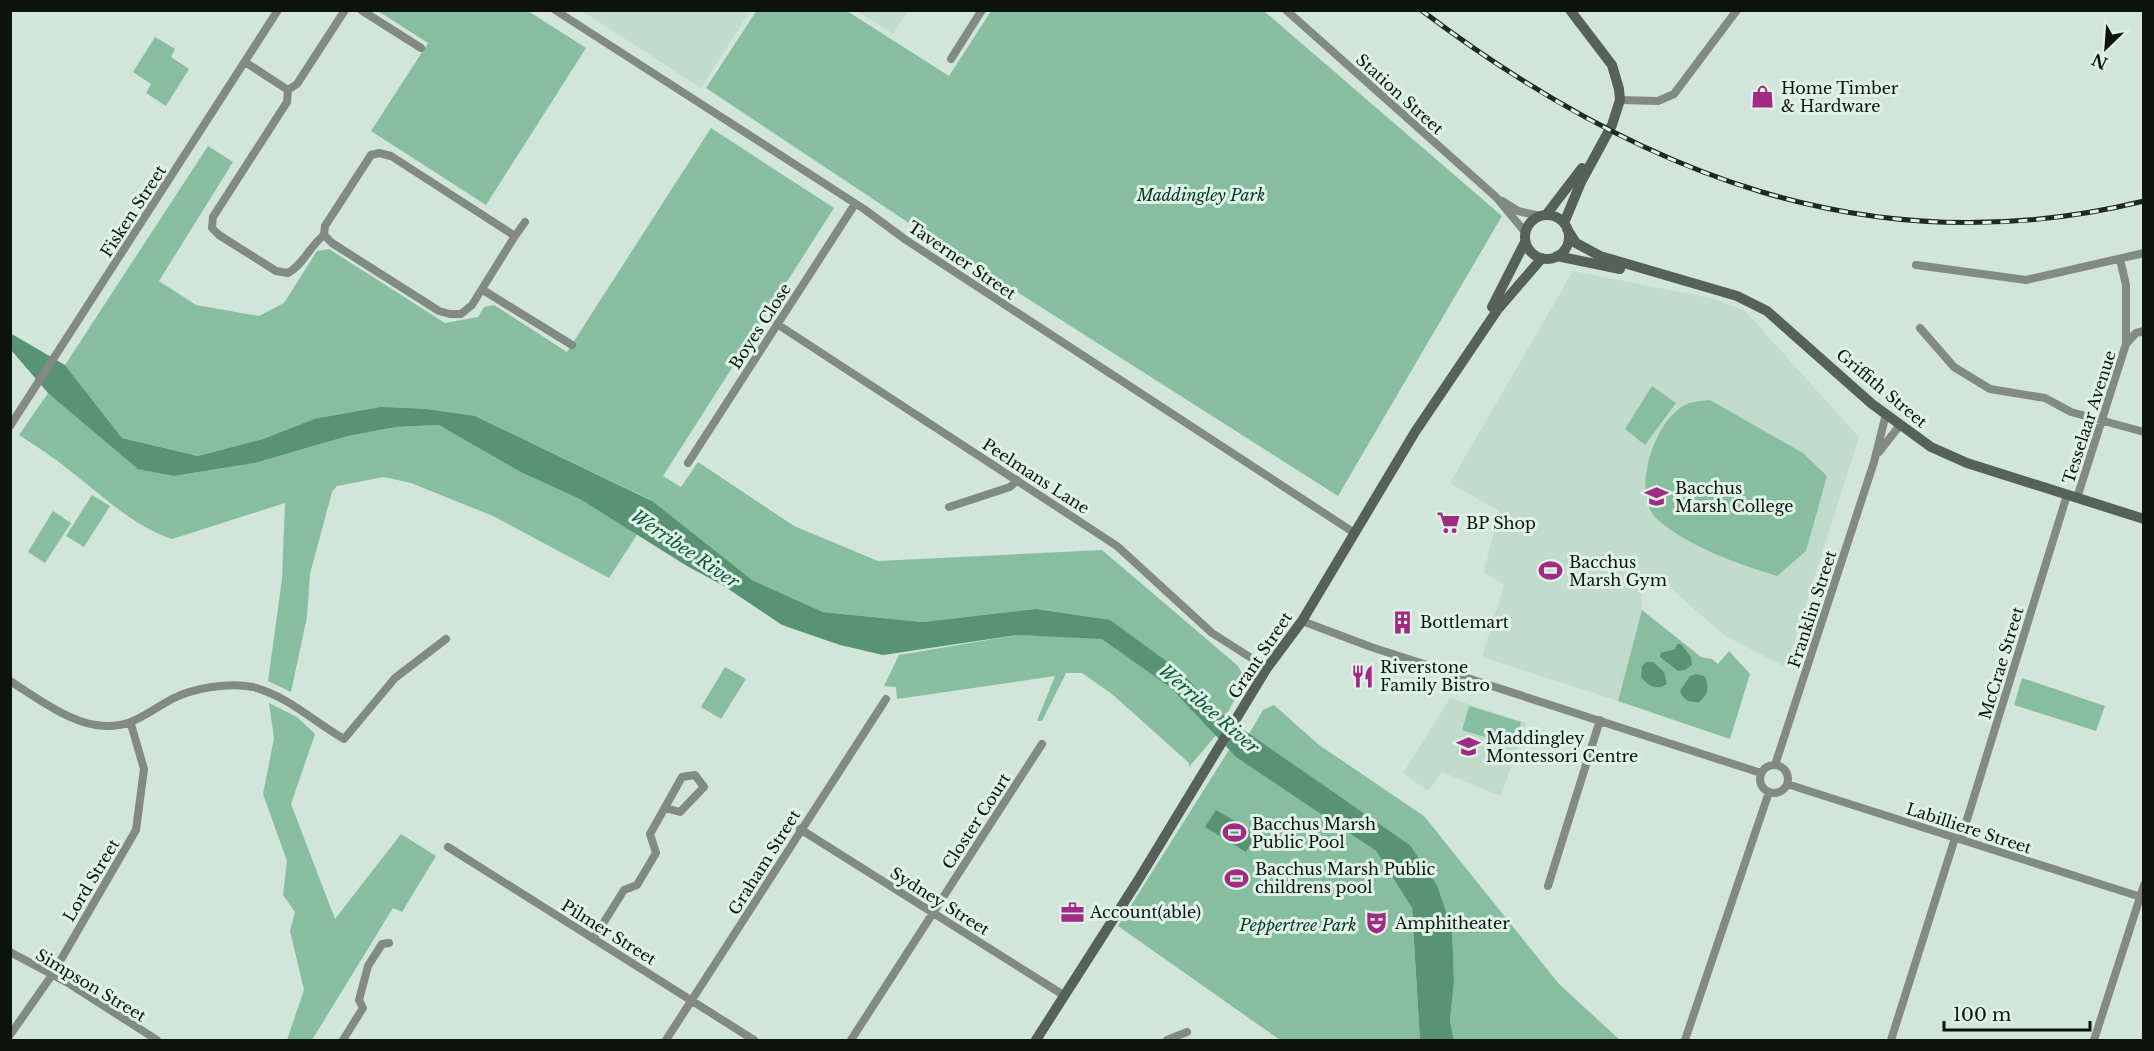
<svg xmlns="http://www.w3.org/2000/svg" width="2154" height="1051" font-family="'Libre Baskerville',serif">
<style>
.built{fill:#c1dbcc}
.green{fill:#88bea0}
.water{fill:#589374}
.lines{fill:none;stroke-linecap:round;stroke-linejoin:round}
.street{stroke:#828a85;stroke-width:8}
.secondary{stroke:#56615b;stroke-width:10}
.rail-casing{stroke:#202823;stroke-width:5}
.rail{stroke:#dff2e7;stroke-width:3;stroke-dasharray:9;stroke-linecap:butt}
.labels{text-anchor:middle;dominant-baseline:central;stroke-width:6;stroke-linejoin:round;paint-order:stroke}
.poi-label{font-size:16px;fill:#0c120e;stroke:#dff2e7;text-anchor:start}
.street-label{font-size:16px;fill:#0c120e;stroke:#dff2e7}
.park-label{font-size:16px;font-style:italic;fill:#003520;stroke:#dff2e7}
.water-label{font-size:18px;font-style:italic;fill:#0b5739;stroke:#dff2e7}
</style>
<rect width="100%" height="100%" fill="#d2e5da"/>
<path class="built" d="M582,11h168l-49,77z
M857,11h51l-15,23z
M1573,271l142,28 30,12 114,126 -73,230 -61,-31 -67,-59 -8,1 -9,9 1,23 -24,91 -136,-44 22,-72 -20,-13 15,-61 -49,-28z
M1450,698l76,25 -25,73 -59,-24 -14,19 -25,-18z"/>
<path class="green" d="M757,10l90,1 102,65 42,-65h273l238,205 -164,280 -423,-269 -209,-139z
M378,11h150l58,37 -100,157 -115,-74 57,-88z
M155,37l20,12 -4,8 18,12 -23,37 -20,-13 5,-9 -18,-12z
M711,128l123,80 -171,268 18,11 17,-25 96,64 84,35 224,-11 135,115 9,14 -21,38 -45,-46 -145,-62 -113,13 -99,-10 -71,-32 -75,-56 -28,-25 -174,-83 -161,3 -51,20 -65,17 -76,-18 -57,-73 143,-219 25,16 -74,119 37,24 63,11 25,-13 33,-52 12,-2 116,74 33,-6 6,-10 10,-2 73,47z
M1652,386l24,17 -31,42 -20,-16z
M48,393l126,83 81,-13 93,-27 48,-9 43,-2 203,102 -33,51 -116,-62 -82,-33 -27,-6 -47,9 -5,6 -22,82 -3,43 -16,75 -23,-11 14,-102 3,-76 -113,36c-41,-14 -70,-44 -103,-69 -16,-13 -33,-24 -50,-35z
M1710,400l93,53 24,23 -21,75 -29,25c-41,-13 -86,-28 -119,-56 -29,-25 -3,-103 29,-116 7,-3 16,-3 23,-4z
M92,495l18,11 -26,41 -18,-11z
M53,511l18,12 -26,40 -17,-11z
M1642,610l59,47 11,2 6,5 11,-13 21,23 -20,65 -112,-38z
M1017,635l85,3 69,50 46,46 -28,33v-4l-77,-69 -30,-21h-16l-24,48h-5l18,-45 -158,23 -1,-12 -12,-1 15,-31z
M725,667l21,12 -25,40 -20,-12z
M2022,678l83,28 -9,25 -82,-26z
M269,703l28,14 18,17 -24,70 44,115 66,-85 35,22 -34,56 -9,-4 -81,132h-25l17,-50 -14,-59 5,-19 -12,-17 4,-34 -24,-67 11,-56z
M1274,705l45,40 105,71 135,168 61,56h-166l-4,-19 4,-39 -2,-54 -15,-43 -27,-40 -161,-111 14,-24z
M1469,706l52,16 -7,24 -52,-16z
M1229,750l147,101 36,57 8,132h-140l-162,-114z"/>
<path class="water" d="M10,333l55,32 57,73 76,18 65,-17 51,-20 67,-12 44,2 50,7 177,85 100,79 71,32 99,10 113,-13 75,11 70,51 45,46 185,128 27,40 15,43 2,54 -4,39 4,19h-34l-8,-132 -36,-57 -140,-94 -65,-69 -69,-49 -85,-4 -134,20 -43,-10 -58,-20 -58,-39 -37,-20 -107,-67 -59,-27 -82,-47 -43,2 -48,9 -93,27 -81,13 -36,-7 -90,-76 -37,-43z
M1677,644h4l10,13 1,8 -7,5 -7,1 -18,-14 1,-4 14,-4z
M1646,662h7l11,10 3,12c-11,7 -18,2 -26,-7l1,-11z
M1696,674l8,2c6,9 4,20 -5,26 -9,1 -16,-2 -19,-11l10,-15z
M1216,810l41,24 -11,18 -41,-25z
M1228 878a9 9 0 1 1 18 0a9 9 0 1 1-18 0Z"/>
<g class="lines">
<path class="street" d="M361,10l60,38
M555,10l309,199 42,31 447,292
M1286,10l210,187 29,35
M951,59l31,-49
M245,62l43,28 -1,12 -74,115 -1,11 7,7 57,36 12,2c16,-9 21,-26 36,-38l1,-9 46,-71 8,-2 12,3 124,80 -43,69 -11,9h-11l-11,-3 -107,-68 -8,-8
M288,90l9,-6 48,-74
M1620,100l38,1 16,-7 63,-84
M1502,201l16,10 22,5
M515,236l10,-14
M2120,259l6,26v59
M1916,265l110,15 118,-27
M483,290l89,55
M777,324l340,222 95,87 55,35
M1920,328l34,39 36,22 55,9 26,14 73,20
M10,426l268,-416
M1879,452l21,-27
M688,463l167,-259
M2077,498l49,-154 10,-11 8,-2
M949,507l61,-20 7,-7
M1302,621l69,26 390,126
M10,681c24,15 57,40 86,44 35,5 48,-11 76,-26 21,-11 57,-17 81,-12 35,9 61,35 91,52l51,-61 51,-39
M1775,765l99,-303 12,-48
M1760 779a14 14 0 1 1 28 0a14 14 0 1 1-28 0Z
M1787,784l357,114
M800,829l265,167
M1961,839l106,-344
M448,847l306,193
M1548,886l52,-166
M594,938l30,-48 13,-5 19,-32 -6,-19 32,-57 13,-2 9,12 -24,25 -15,-4
M10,952l58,31 89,57
M10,1035l42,-60 84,-145 8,-61 -13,-45
M343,1040l20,-32 -4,-8 9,-34 14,-22 7,-1
M666,1040l220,-341
M851,1040l191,-296
M1167,1040l20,-8
M1685,1040l84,-248
M1891,1040l64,-202
M2094,1040l50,-155"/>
<path class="secondary" d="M1546,215l36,-47
M1525 237a22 22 0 1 1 44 0a22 22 0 1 1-44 0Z
M1564,223l17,-41 31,-57 8,-25 -1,-11 -7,-24 -42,-55
M1567,229l9,14 24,13 137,40 30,15 105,93 59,43 36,16 177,56
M1557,256l63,13
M1492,307l33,-65
M1036,1040l101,-158 130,-214 35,-47 113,-189 83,-123 44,-51"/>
<defs>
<path id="rail" d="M1421,10c216,163 450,258 723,191"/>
</defs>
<use href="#rail" class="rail-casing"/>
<use href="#rail" class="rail"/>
</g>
<defs>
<symbol id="shop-bare" viewBox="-9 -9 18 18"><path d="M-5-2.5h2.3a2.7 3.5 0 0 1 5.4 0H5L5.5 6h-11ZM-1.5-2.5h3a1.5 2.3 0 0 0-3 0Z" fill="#a12a83" stroke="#dff2e7" stroke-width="2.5" paint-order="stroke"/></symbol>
<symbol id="school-bare" viewBox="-9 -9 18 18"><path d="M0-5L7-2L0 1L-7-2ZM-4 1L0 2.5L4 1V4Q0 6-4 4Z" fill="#a12a83" stroke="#dff2e7" stroke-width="2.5" paint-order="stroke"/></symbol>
<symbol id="supermarket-bare" viewBox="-9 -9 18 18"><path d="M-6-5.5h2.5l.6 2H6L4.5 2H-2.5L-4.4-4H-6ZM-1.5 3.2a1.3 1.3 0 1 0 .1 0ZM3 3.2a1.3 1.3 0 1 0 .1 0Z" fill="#a12a83" stroke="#dff2e7" stroke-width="2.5" paint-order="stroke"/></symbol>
<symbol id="stadium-bare" viewBox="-9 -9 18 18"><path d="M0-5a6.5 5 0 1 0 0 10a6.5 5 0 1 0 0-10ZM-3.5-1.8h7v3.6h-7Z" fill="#a12a83" stroke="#dff2e7" stroke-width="2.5" paint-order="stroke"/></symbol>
<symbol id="building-bare" viewBox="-9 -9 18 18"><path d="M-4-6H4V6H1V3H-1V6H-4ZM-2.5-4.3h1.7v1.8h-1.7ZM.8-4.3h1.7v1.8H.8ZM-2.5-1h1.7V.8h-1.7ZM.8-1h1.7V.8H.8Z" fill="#a12a83" stroke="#dff2e7" stroke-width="2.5" paint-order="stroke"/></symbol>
<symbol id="restaurant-bare" viewBox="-9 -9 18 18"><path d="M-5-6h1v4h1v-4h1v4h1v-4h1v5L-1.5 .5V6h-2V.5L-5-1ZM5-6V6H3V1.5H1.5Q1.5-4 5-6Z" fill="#a12a83" stroke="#dff2e7" stroke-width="2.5" paint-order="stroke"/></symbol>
<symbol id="office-bare" viewBox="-9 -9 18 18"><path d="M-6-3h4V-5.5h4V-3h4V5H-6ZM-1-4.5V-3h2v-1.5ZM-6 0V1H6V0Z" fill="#a12a83" stroke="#dff2e7" stroke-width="2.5" paint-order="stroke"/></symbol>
<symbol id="theatre-bare" viewBox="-9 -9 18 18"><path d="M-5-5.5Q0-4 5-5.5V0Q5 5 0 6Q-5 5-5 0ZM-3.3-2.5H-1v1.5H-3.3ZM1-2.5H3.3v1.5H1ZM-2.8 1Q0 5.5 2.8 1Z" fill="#a12a83" stroke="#dff2e7" stroke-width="2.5" paint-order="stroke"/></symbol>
</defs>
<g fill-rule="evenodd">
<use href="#shop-bare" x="1746" y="80" width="33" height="33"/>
<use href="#school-bare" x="1640" y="480" width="33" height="33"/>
<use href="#supermarket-bare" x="1432" y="506" width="33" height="33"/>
<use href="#stadium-bare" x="1534" y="554" width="33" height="33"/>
<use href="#building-bare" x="1386" y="606" width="33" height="33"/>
<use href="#restaurant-bare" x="1346" y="660" width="33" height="33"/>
<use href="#school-bare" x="1452" y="730" width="33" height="33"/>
<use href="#stadium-bare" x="1218" y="816" width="33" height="33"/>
<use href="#stadium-bare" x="1220" y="862" width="33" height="33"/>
<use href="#office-bare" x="1056" y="896" width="33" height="33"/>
<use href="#theatre-bare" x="1360" y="906" width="33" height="33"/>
</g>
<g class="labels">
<g class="poi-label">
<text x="1781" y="88">Home Timber<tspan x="1781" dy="18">&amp; Hardware</tspan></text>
<text x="1675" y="488">Bacchus<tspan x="1675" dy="18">Marsh College</tspan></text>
<text x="1466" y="523">BP Shop</text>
<text x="1569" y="562">Bacchus<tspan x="1569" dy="18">Marsh Gym</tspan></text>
<text x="1420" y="622">Bottlemart</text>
<text x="1380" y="667">Riverstone<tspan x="1380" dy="18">Family Bistro</tspan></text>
<text x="1486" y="738">Maddingley<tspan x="1486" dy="18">Montessori Centre</tspan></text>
<text x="1252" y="824">Bacchus Marsh<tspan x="1252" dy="18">Public Pool</tspan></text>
<text x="1255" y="869">Bacchus Marsh Public<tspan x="1255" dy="18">childrens pool</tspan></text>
<text x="1090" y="912">Account(able)</text>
<text x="1395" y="923">Amphitheater</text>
</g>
<g class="street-label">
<text transform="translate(1400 94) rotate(42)">Station Street</text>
<text transform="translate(133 211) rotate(-57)">Fisken Street</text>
<text transform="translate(962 260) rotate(34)">Taverner Street</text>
<text transform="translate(760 326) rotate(-57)">Boyes Close</text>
<text transform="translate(1882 388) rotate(40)">Griffith Street</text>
<text transform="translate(2089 417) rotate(-72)">Tesselaar Avenue</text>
<text transform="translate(1036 476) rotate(33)">Peelmans Lane</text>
<text transform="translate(1812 609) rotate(-72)">Franklin Street</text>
<text transform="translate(1260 655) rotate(-56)">Grant Street</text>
<text transform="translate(2001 663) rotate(-73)">McCrae Street</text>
<text transform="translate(976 821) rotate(-57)">Closter Court</text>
<text transform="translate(1969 828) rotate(18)">Labilliere Street</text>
<text transform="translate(764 862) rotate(-58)">Graham Street</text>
<text transform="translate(91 880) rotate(-59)">Lord Street</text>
<text transform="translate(940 901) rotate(32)">Sydney Street</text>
<text transform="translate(609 932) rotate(32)">Pilmer Street</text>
<text transform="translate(91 985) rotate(31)">Simpson Street</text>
</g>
<g class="park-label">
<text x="1201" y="195">Maddingley Park</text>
<text x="1298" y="925">Peppertree Park</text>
</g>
<g class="water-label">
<text transform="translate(685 549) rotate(34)">Werribee River</text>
<text transform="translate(1209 709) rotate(41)">Werribee River</text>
</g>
</g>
<rect width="2154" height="1051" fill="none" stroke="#0c120e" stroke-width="24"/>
<g transform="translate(2106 48) rotate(205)" stroke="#dff2e7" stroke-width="4.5" paint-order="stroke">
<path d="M0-4.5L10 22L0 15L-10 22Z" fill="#0c120e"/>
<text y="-9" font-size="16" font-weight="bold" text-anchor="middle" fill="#0c120e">N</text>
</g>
<path d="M1944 1021v9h146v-9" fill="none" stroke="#0c120e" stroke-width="3"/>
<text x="1953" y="1021" font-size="18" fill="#0c120e" stroke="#dff2e7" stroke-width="4.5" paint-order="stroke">100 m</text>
</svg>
